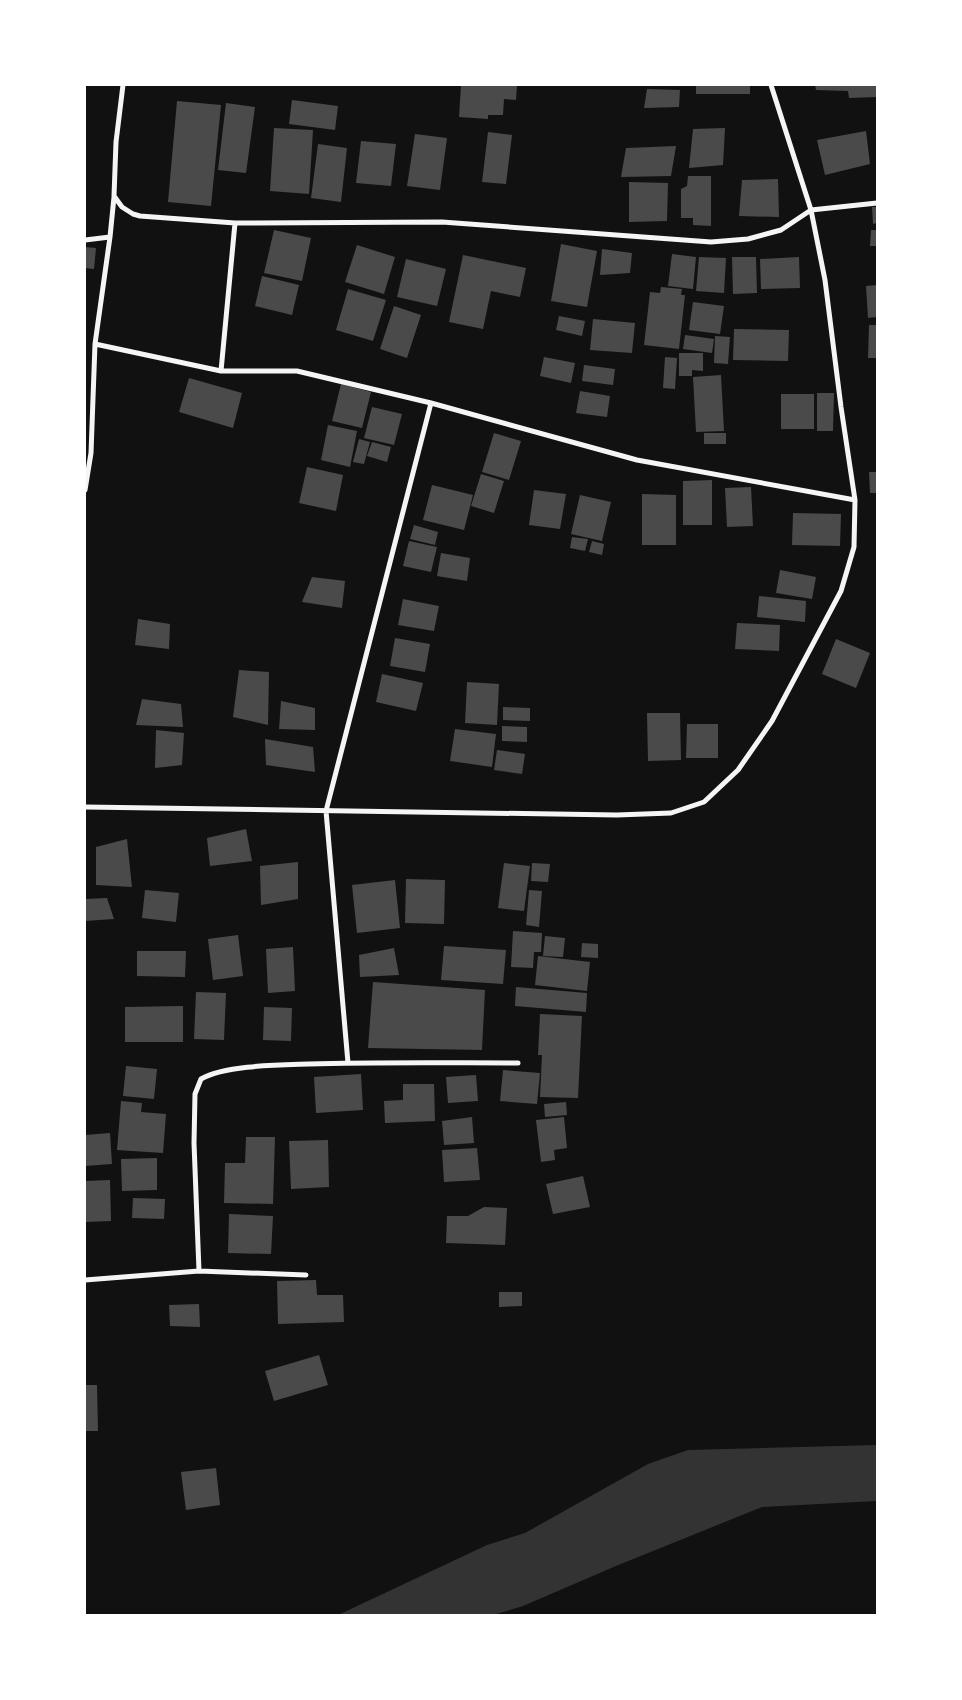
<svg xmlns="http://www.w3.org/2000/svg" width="962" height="1700" font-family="Poppins,sans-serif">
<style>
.water{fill:#333}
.building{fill:#4a4a4a}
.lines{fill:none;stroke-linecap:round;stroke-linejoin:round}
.minor{stroke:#f5f5f5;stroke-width:5}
</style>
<rect width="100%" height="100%" fill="#111"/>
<path class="water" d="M877,1445v56l-115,6 -146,59 -93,40 -30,9h-155l149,-70 38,-12 123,-69 40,-14z"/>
<path class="building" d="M461,85h56l-1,15 -12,-1 -1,16h-15v4l-29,-2z
M696,85h54v9h-54z
M815,85h62v12l-28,1 -1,-7 -32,-1z
M647,89l33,1 -1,17 -35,1z
M292,100l46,6 -3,24 -46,-6z
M177,101l44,4 -10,101 -43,-4z
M226,103l29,4 -9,66 -28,-3z
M274,128l39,2 -4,64 -39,-3z
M725,128l-2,37 -34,3 4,-39z
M866,131l4,33 -45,11 -8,-35z
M488,132l24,3 -6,49 -24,-2z
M415,134l32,4 -7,52 -33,-4z
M361,141l35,3 -5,42 -35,-3z
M318,144l29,4 -6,54 -30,-4z
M676,146l-5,30 -50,1 5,-29z
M688,176h23v50l-18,-1v-7h-12v-29l6,-3z
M778,179l1,38 -40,-1 3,-36z
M629,182l39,1 -1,38 -38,1z
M872,207h5v16l-4,1z
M274,230l37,8 -9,43 -38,-8z
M871,230h6v16h-7z
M561,244l36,7 -10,56 -36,-6z
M357,245l38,12 -11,37 -39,-12z
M85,247l11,1 -2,21 -9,-1z
M602,249l30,4 -2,20 -30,2z
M672,254l24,3 -3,32 -25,-3z
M463,255l63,13 -6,29 -29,-6 -8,38 -34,-7z
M699,257l27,1 -2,35 -28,-2z
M732,257h24l1,36 -24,1z
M799,257l1,31 -39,1 -1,-30z
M406,259l40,10 -9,37 -40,-9z
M262,276l37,9 -7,30 -37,-9z
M877,285v32l-9,1 -2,-32z
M661,287l21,2 -1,6h4l-6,54 -35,-4 6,-53 10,1z
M348,289l38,11 -13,41 -37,-11z
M693,302l31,4 -4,28 -31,-4z
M394,306l27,9 -14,43 -27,-9z
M559,316l26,5 -3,15 -26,-6z
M593,319l42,4 -3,30 -42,-3z
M869,325h8v33h-9z
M734,329l55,1 -1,31 -55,-1z
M685,335l29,4 -2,14 -29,-4z
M715,336l15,1 -2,27 -14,-1z
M679,353h24v18l-11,-1v6h-13z
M544,357l31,6 -4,20 -31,-7z
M665,357l12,1 -2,31 -12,-1z
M584,365l31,4 -2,16 -31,-4z
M721,375l3,56 -28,1 -3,-55z
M189,378l53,15 -9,35 -54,-16z
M341,384l30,8 -9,36 -30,-7z
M580,391l30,5 -3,21 -31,-4z
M817,393h17l-1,38h-16z
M781,394h33v35h-33z
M372,407l30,7 -8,31 -30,-7z
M328,425l29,6 -7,36 -29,-7z
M494,433l27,8 -12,39 -27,-8z
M704,433h22v11h-22z
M359,439l11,3 -6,22 -11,-2z
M372,442l19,5 -4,15 -20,-6z
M307,467l36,8 -7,36 -37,-8z
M869,472h8v21h-7z
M481,474l23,7 -10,32 -23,-7z
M712,480v45h-29v-44z
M432,485l41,10 -9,35 -41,-10z
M751,487l2,39 -26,1 -2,-39z
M534,490l32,4 -6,35 -31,-4z
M642,494l34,1v50h-34z
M580,495l31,7 -9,39 -31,-7z
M793,513l48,1 -1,32 -48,-1z
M414,525l24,7 -3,13 -25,-6z
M572,537l16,2 -3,12 -15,-3z
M409,541l28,6 -6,25 -28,-6z
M592,541l12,3 -2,11 -13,-3z
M441,553l29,5 -3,23 -30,-5z
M780,570l36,7 -4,22 -36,-6z
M312,577l33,4 -3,27 -40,-6z
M759,596l47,5 -1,21 -48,-5z
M403,599l36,7 -5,25 -36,-6z
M138,619l32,5 -1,25 -34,-4z
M737,623l43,2 -1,26 -44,-2z
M395,638l35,6 -5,28 -35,-6z
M836,639l34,14 -14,35 -34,-14z
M239,670l30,2 -1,53 -35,-8z
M382,674l41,9 -7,28 -40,-9z
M467,682l32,2 -2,41 -32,-2z
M142,699l39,5 2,23 -47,-2z
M281,701l34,7v22l-36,-1z
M503,707l27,1v13l-27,-1z
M647,713h33l1,47 -33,1z
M687,724h31v34h-32z
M502,726l25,1v15l-25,-1z
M455,729l41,5 -4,33 -42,-6z
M156,730l28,3 -2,32 -27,3z
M265,739l48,8 2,25 -49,-7z
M497,750l28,4 -3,20 -28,-4z
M246,829l6,32 -42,5 -3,-28z
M127,839l5,48 -36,-2v-38z
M298,862v37l-37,6 -1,-39z
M504,863l26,3 -6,45 -26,-3z
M532,863l18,1 -2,18 -17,-1z
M406,879l39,1 -1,44 -39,-1z
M395,880l5,48 -43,5 -5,-48z
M145,890l34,3 -3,29 -34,-4z
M529,890l13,1 -3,36 -13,-2z
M107,898l7,21 -29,2v-22z
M513,931l29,2 -1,19h-7l-1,16 -22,-1z
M238,935l5,41 -30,4 -5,-41z
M545,936l20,2 -2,19 -20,-1z
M582,943l16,1v14l-17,-1z
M444,946l62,4 -3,34 -62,-4z
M293,947l2,44 -27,2 -2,-44z
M394,948l5,27 -39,2 -1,-22z
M137,951h49l-1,26 -48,-1z
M538,956l52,6 -3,29 -52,-6z
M373,982l112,8 -3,60 -114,-2z
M516,987l71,6 -1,19 -71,-6z
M196,992l30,1 -2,47 -30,-1z
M183,1006v36h-58v-35z
M264,1007l28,1 -1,33 -28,-1z
M540,1014l42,2 -4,82 -38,-1 2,-42h-4z
M126,1066l31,3 -3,30 -31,-3z
M503,1070l37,3 -3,31 -37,-3z
M361,1074l2,36 -47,3 -2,-36z
M476,1075l2,26 -30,2 -2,-26z
M403,1084h31l1,37 -50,2 -1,-22 19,-1z
M121,1101l21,2 -1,9 25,2 -3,39 -46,-3z
M566,1102l1,13 -22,2 -1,-13z
M472,1117l2,26 -30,2 -2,-24z
M564,1117l3,31 -13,2 1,10 -14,2 -5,-42z
M110,1133l2,31 -27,2v-31z
M246,1137h29l-2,67 -49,-1 1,-40h20z
M328,1140l1,47 -38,2 -2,-48z
M477,1148l3,32 -36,2 -2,-32z
M157,1158v32l-35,1 -1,-32z
M583,1176l7,31 -37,7 -7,-30z
M110,1180l1,41 -26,1v-41z
M133,1198l32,1 -1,20 -32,-1z
M484,1207l23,1 -2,37 -59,-2 1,-27h21z
M229,1214l44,2 -2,38 -43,-1z
M316,1280l1,15h26l1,27 -66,2 -1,-43z
M499,1292h23v14l-23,1z
M199,1304l1,23 -30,-1 -1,-21z
M319,1355l9,30 -54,16 -9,-30z
M85,1385h12l1,46h-13z
M216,1468l4,37 -34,5 -5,-38z"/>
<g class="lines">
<path class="minor" d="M123,85l-7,57 -2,54 8,11 11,7 7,2 95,7 207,-1 269,20 37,-3 33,-9 30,-20 -40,-125
M85,240l25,-3
M95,344l126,27h76l134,32 206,57 218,40
M221,371l14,-148
M85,490l6,-37 4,-109 15,-107 4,-40
M85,807l532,8 54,-2 33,-11 34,-32 34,-49 69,-130 13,-44 1,-47 -14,-93 -16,-127 -14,-70 66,-7
M348,1063l-22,-252 105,-408
M199,1271l-5,-128 1,-49 6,-15c25,-14 78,-14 108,-15 69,-2 139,-1 209,-1
M85,1280l114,-9 107,4"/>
</g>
<rect width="962" height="1700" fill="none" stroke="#ffffff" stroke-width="172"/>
</svg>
